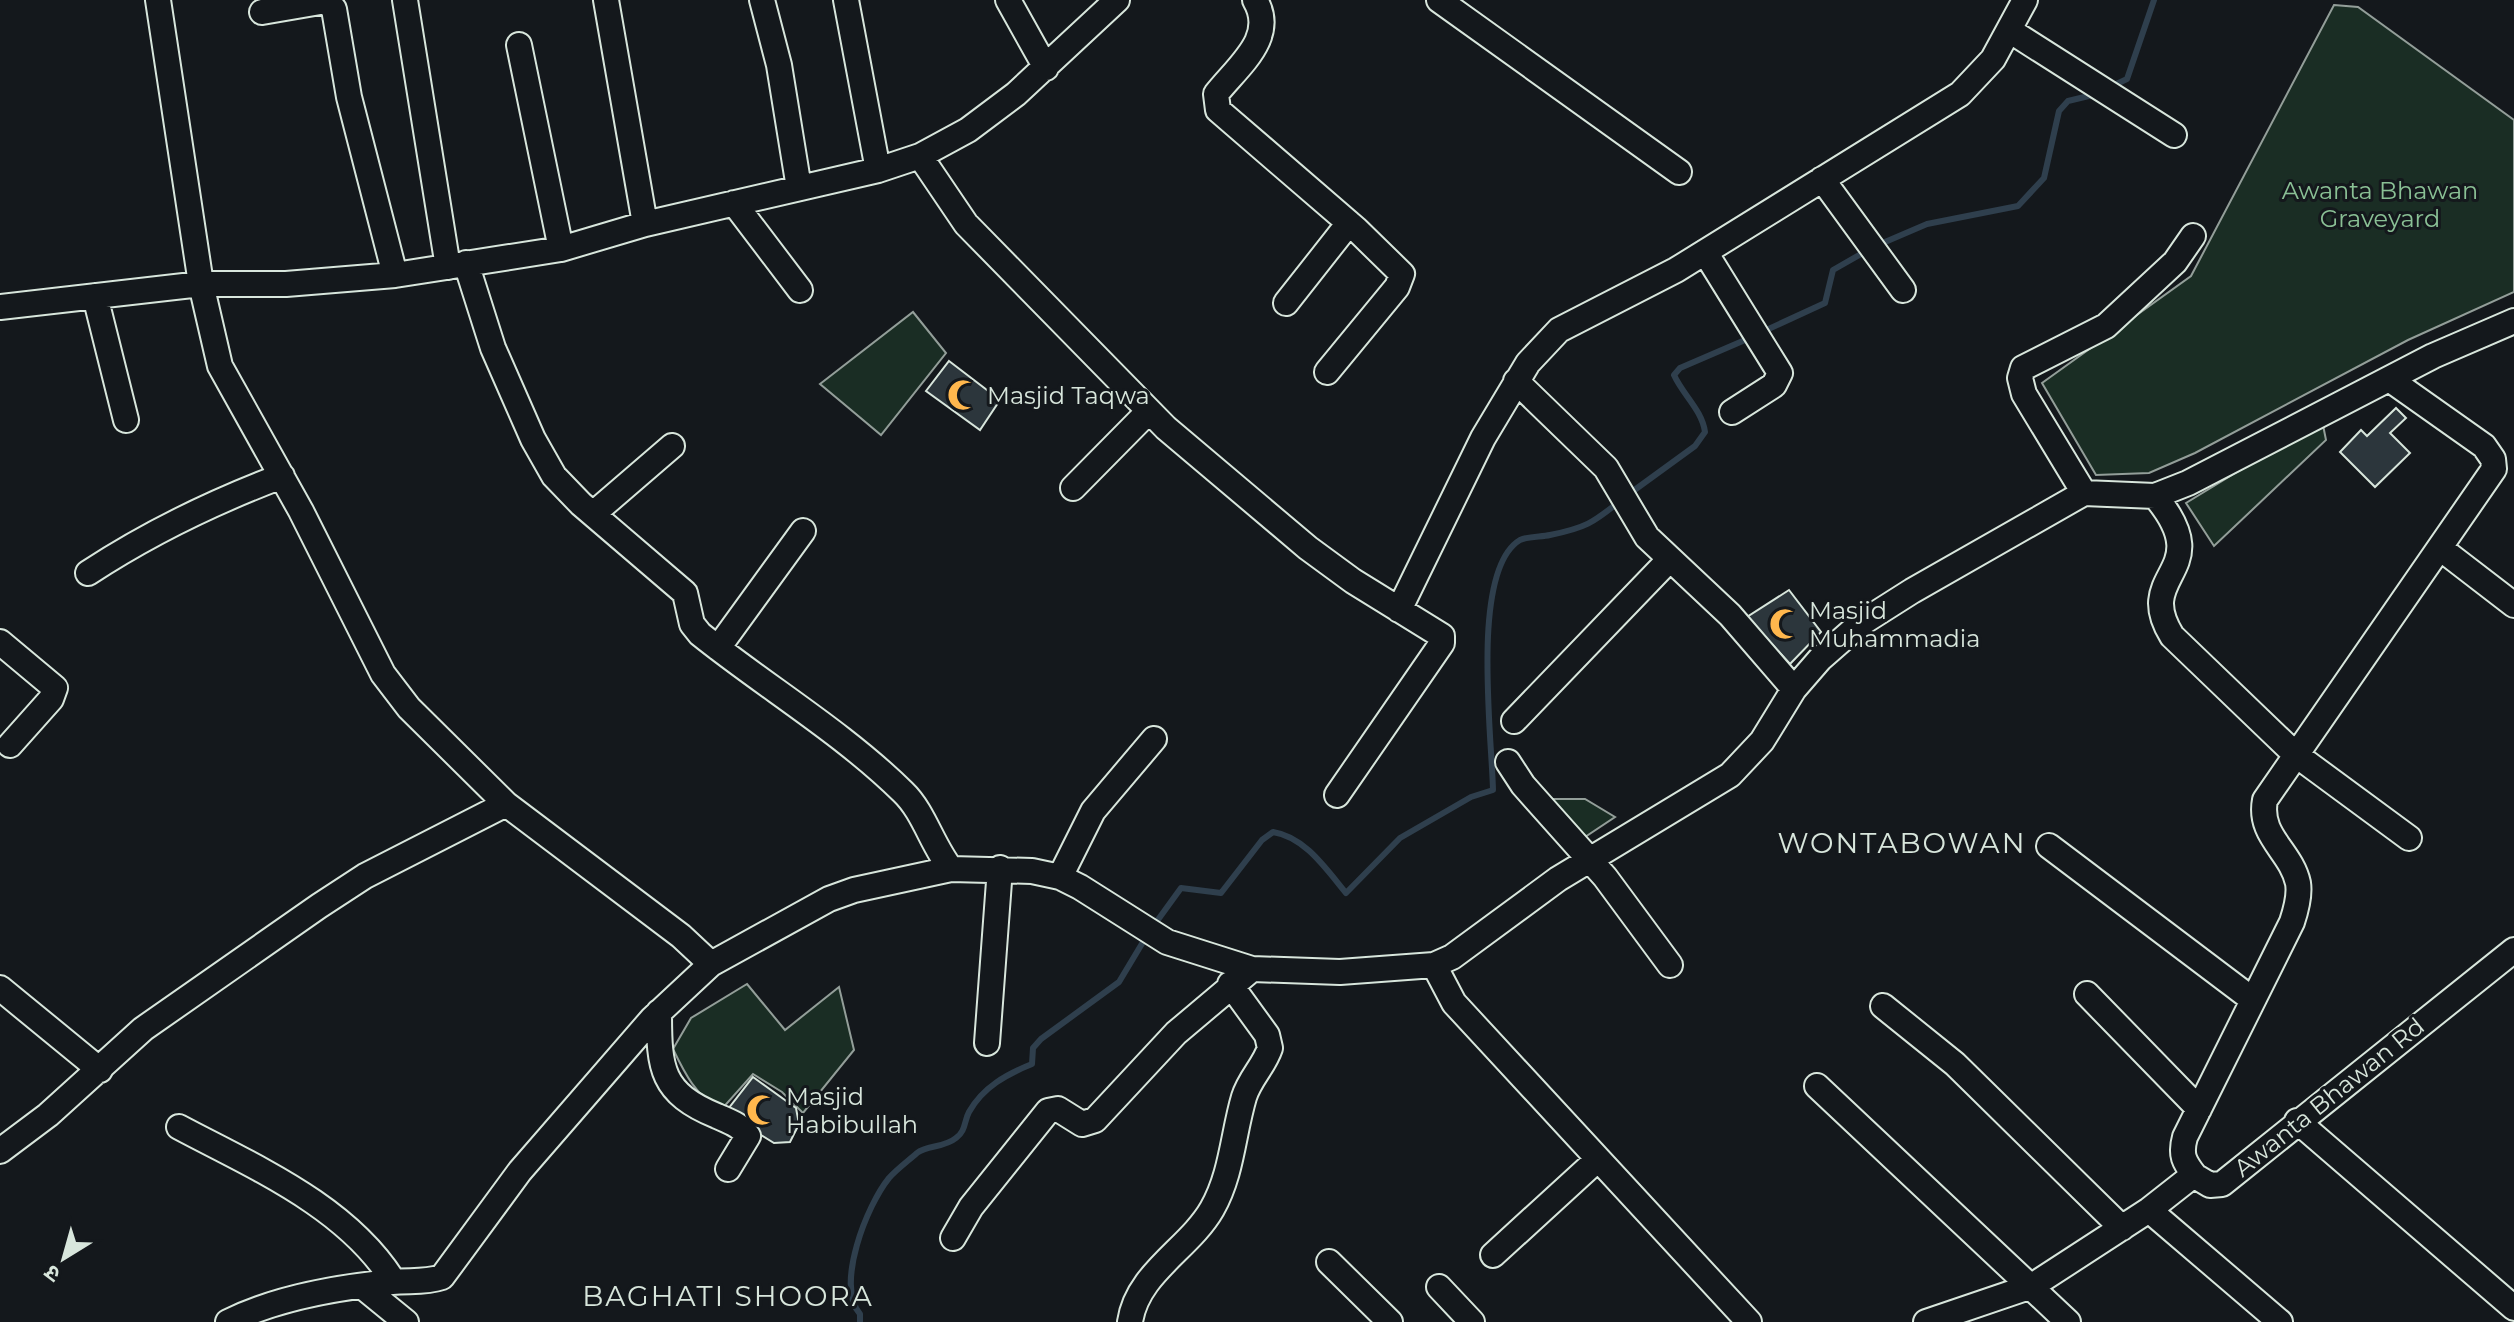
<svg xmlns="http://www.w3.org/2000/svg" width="2514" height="1322" font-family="Montserrat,'Noto Sans Devanagari',sans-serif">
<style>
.green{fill:#1a2d24;stroke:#939e99;stroke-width:2}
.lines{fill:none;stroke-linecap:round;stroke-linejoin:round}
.stream{stroke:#2f3f4d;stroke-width:6}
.building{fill:#2c363c;stroke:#d8e6dc;stroke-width:2}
.minor-casing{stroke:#d8e6dc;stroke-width:28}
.minor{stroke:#14181c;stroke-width:24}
.labels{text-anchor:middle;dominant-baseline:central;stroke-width:6;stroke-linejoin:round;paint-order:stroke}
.park-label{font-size:24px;fill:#8ac095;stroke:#14181c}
.poi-label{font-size:24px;fill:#d8e6dc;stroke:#14181c;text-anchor:start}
.street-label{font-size:24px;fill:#d8e6dc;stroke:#14181c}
.quarter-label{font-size:28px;letter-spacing:2px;fill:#d8e6dc;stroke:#14181c}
</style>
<rect width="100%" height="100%" fill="#14181c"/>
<path class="green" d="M2334,5l24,2 156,113v172l-106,48 -213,113 -46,20 -53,2 -54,-92 149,-107z
M913,312l33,41 -65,82 -61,-51z
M2322,420l4,20 -112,106 -28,-43z
M1545,799h40l30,18 -30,20z
M747,984l38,46 54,-43 15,63 -51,63 -21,-21 -29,-18 -32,36c-25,-14 -36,-36 -48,-61l18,-31z"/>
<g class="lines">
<path class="stream" d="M2110,87l17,-8 27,-79
M1878,245l49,-21 91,-18 26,-28 15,-67 9,-10 29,-7
M1762,332l63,-29 8,-33 35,-20
M1629,494l66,-48 10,-14c-3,-22 -22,-37 -31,-57l6,-7 72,-31
M1152,928l29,-40 40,5 41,-53 11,-8c32,5 53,37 73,61l54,-55 71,-41 22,-7c-1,-53 -23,-220 27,-250 9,-4 21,-3 30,-5 35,-7 43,-12 70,-34
M860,1322v-8c-25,-29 7,-109 29,-136 8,-9 19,-17 28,-25 10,-8 27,-5 39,-15 10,-7 8,-17 13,-26 14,-25 38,-38 63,-48l1,-16 8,-9 78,-57 27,-45"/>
</g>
<path class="building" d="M949,361l51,39 -20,30 -54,-39z
M2396,408l10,10 -16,15 20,20 -35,34 -35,-35 21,-22 6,6z
M1789,590l32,42 -31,32 -43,-47z
M753,1077l43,31 3,16 -9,18 -16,1 -49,-30z"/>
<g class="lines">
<defs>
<path id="minor" d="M158,0l43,284 19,82 81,145 82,163 26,34 97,96 175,132 30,28
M405,0l43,267
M606,0l39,224
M762,0l17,65 20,123
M846,0l32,170
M1008,0l38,68
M1255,0c22,37 -16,65 -39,94l2,16 138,119 46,45 -5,13 -70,85
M1439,0l240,172
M262,12l64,-11 8,8 15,88 46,178
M2009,30l165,105
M519,45l42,204
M920,156l46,68 200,204 142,120 45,33 89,55v7l-105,152
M1822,179l81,111
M734,203l66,87
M1705,252l75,121 -6,12 -42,27
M466,263l27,85 40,91 21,37 27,28 104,89 7,31 8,10c66,53 142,98 203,158 21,20 29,53 48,77
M95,296l31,124
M1286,303l63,-80
M0,307l201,-23h85l109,-9 166,-26 84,-25 233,-54 42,-14 48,-26 48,-36 101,-94
M1516,381l90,87 41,69 83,78 64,74
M1073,488l76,-77
M2084,493l-60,-99 -4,-16 3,-10 83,-42 69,-64 18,-26
M2155,496c64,77 -23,76 17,140l123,118 114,84
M593,514l79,-68
M2440,548l74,57
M88,573c61,-40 125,-71 194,-97
M1399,610l84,-172 45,-75 31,-33 117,-60 284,-176 33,-35 32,-59
M0,642l55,46 -4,11 -41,46
M718,648l85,-117
M1514,721l155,-161
M1508,762l15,23 82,92 65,88
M2049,846l204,154
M1060,877l33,-66 61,-72
M1434,965l20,38 295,319
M0,988l100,82
M2087,994l112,115
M1883,1006l72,58 167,164
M659,1012c0,57 2,81 58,104 11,5 24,9 31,20l-20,33
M987,1043l13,-175
M1817,1086l251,236
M2297,1121l217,187
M179,1127c75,40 168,79 215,155
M0,1151l48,-36 95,-86 176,-123 46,-30 141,-72
M2195,1176c-11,-14 -15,-21 -10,-39l107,-215c4,-12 8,-27 6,-39 -7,-32 -40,-47 -33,-83l229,-331 -1,-10 -9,-13 -92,-65
M2149,1210l131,112
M953,1238l18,-31 77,-96 10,-2 24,15 13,-4 81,-87 76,-64
M1493,1255l105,-96
M1329,1262l61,60
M363,1287l43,35
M1439,1287l33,35
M228,1322c48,-24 112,-35 164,-40 18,-2 32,1 50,-5l78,-106 132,-152 59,-55 118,-65 25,-9 97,-21 81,2 28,6 20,10 87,55 85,27 88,3 94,-7 18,-8 106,-78 172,-104 32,-34 32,-52 26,-30 40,-35 52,-33 172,-98 71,3 33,-13 245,-127 81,-35
M1130,1322c7,-49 59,-73 82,-113 20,-35 21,-75 32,-112 6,-19 20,-31 26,-49l-3,-13 -37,-51
M1926,1322l106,-36 117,-76 42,-33 4,-1 15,9 12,-1 292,-234"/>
</defs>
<use href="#minor" class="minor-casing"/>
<use href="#minor" class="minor"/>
</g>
<defs>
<symbol id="mosque-bare" viewBox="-9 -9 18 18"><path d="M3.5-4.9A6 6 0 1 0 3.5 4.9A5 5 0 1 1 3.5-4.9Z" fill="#ffb74d" stroke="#14181c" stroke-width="2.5" paint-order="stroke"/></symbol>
</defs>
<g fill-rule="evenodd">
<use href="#mosque-bare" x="941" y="373" width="44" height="44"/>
<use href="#mosque-bare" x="1763" y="602" width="44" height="44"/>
<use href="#mosque-bare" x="740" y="1088" width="44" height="44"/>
</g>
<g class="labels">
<g class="park-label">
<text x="2380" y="190">Awanta Bhawan<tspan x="2380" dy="28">Graveyard</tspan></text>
</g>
<g class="poi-label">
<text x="987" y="395">Masjid Taqwa</text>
<text x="1809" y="610">Masjid<tspan x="1809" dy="28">Muhammadia</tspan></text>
<text x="786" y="1096">Masjid<tspan x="786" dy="28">Habibullah</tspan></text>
</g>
<g class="street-label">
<text transform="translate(2329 1097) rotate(-39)">Awanta Bhawan Rd</text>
</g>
<g class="quarter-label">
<text x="1902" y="843">WONTABOWAN</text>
<text x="728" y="1296">BAGHATI SHOORA</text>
</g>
</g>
<g transform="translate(64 1258) rotate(217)" stroke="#14181c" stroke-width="6" paint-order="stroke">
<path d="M0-6L14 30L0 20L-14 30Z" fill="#d8e6dc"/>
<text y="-12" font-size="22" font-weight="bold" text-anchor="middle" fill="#d8e6dc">उ</text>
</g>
</svg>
